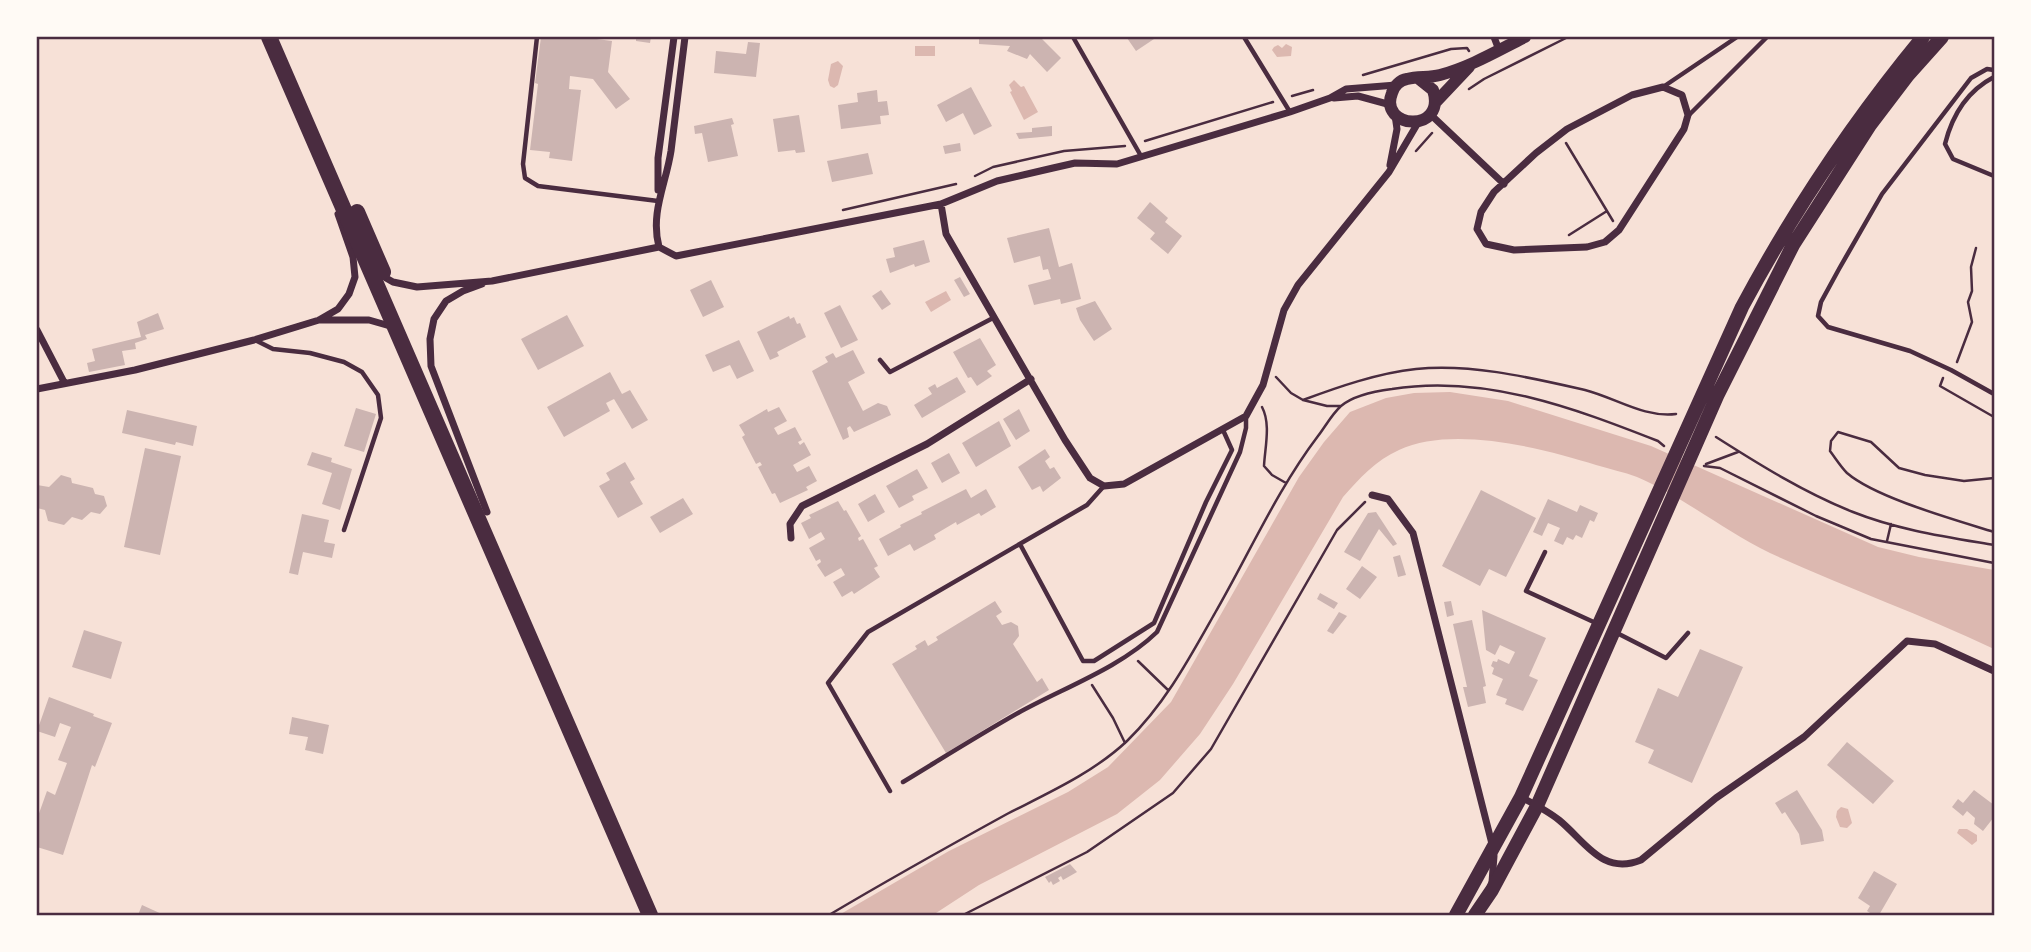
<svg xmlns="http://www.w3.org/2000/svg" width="2031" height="952" font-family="'Roboto Condensed',sans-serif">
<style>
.water{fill:#dcb8b0}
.building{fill:#ccb4b1}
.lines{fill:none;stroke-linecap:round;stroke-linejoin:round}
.path{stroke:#4a2c40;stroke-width:2.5}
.service{stroke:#4a2c40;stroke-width:4.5}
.minor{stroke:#4a2c40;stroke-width:7}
.tertiary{stroke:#4a2c40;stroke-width:12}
.primary{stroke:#4a2c40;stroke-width:14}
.trunk{stroke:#4a2c40;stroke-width:16}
.neatline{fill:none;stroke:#4a2c40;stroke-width:2.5}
</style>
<rect width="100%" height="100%" fill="#f7e1d7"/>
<path class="water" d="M1286,44l6,3 -1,9 -14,1 -5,-7 2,-3 4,-2 4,3z
M915,46h20v10h-20z
M838,61l5,5 -5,19 -4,3 -4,-2 -2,-6 3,-16z
M1014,80l7,7 3,-1 14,26 -14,8 -14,-28 2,-1 -3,-6z
M946,291l5,9 -20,12 -6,-10z
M1450,392l58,9 143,45 227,101 41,10 75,13v79c-73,-35 -150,-62 -224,-96 -46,-22 -86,-56 -133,-76 -13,-5 -28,-8 -41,-12 -54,-17 -144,-40 -197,-15 -23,10 -40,29 -56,47l-110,187 -33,50 -40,46 -43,34 -138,71 -46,30h-94l110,-64 119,-59 40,-25 63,-65 128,-225 25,-35 26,-30 36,-14 28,-5z
M1841,807l7,2 4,14 -5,5 -7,-1 -4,-10 1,-6z
M1959,829h8l10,6v6l-5,4 -15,-12z"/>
<path class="building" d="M541,37h40l31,4 -4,31 22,27 -14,10 -23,-30 -23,-3 -1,13 12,1 -9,71 -23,-3 1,-6 -20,-2 8,-66 -3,-1z
M636,37h15l-1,6 -14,-2z
M979,37h61l21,21 -14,14 -17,-18 -3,5 -20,-8 3,-5 -31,-2z
M1129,37h28l-21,14 -9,-13z
M748,42l12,1 -4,34 -42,-4 2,-22 30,3z
M971,87l21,39 -18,9 -11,-22 -17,9 -9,-17z
M877,90l1,12 9,-1 2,14 -9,1 1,8 -40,5 -3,-24 20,-3 -1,-9z
M799,115l6,37 -9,1 -1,-3 -17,2 -5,-33z
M732,118l2,6 -3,1 7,31 -30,6 -6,-29 -7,1 -1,-8z
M1052,126v10l-33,3 -3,-6 16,-1v-4z
M960,143l1,8 -16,3 -2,-8z
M868,153l5,21 -41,8 -5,-21z
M1150,202l18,16 -3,4 17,14 -14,18 -18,-15 5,-6 -18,-15z
M1049,228l10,39 13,-4 9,36 -20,5 -1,-5 -26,6 -6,-20 23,-6 -3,-10 -5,1 -3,-14 -26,7 -7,-25z
M924,240l6,22 -15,5 -1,-3 -24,9 -4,-14 9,-2 -2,-9z
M960,277l10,17 -6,3 -10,-17z
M711,280l13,27 -21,10 -13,-27z
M881,290l10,14 -9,6 -10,-14z
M1095,301l17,28 -18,12 -14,-21 -4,-12z
M840,305l18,35 -17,8 -17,-35z
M158,313l6,16 -19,6 2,4 -12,4 1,6 -14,2 3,14 -36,7 -2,-9 8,-2 -3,-12 49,-12 -4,-15z
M567,315l17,31 -46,24 -17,-31z
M789,316l1,3 4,-2 3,7 3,-1 6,14 -29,15 2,4 -9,4 -13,-28z
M980,338l16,27 -9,6 5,5 -15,10 -6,-9 -3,1 -15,-26z
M739,340l15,31 -17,8 -7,-14 -17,7 -8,-17z
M853,350l12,23 -17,9 15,29 15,-8 9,3 4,9 -37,17 -4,-6 -3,2 2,9 -6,3 -31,-69 16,-9 -3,-5 8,-4 3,5z
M610,372l12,22 8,-4 18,30 -16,9 -18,-30 -8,4 4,8 -46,26 -17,-30z
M957,377l9,15 -44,26 -8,-13 18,-11 -4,-6 7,-4 2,4z
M779,407l8,14 -13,7 4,7 17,-8 7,13 -4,2 2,3 4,-3 7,13 -18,10 4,7 12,-6 8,15 -11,6 2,3 -28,13 -5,-10 -3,1 -14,-27 4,-2 -2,-3 -4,2 -14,-27 3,-2 -6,-10 28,-16 1,3z
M356,408l20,6 -12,38 -20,-6z
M1019,409l11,22 -14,9 -13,-21z
M127,410l70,16 -4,20 -17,-4 -1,3 -53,-12z
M999,421l12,25 -35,21 -14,-24z
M145,448l36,8 -21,99 -36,-8z
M1045,449l5,8 -5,4 5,8 4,-2 7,11 -18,14 -3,-6 -8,4 -14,-23z
M312,452l20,6 -1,4 21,7 -12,41 -18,-6 10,-31 -25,-8z
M949,453l11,20 -18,10 -11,-20z
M625,462l10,17 -5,3 13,22 -25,14 -19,-32 11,-6 -4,-7z
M917,469l11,19 -16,8 2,4 -15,8 -13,-22z
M61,475l10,3 1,5 21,5 2,6 9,2 3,10 -7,8 -9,-2 -9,8 -10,-3 -8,8 -16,-4 -3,-11 -8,-2v-23l12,2z
M966,489l5,9 15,-9 10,18 -15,9 -2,-3 -22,12 -1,-3 -22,13 2,4 -22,12 -4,-7 -22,12 -9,-17 22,-12 -1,-2 22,-11 -1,-2z
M1481,490l55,28 -30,59 -17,-8 -9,17 -38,-20z
M875,494l10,18 -17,10 -10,-18z
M683,498l10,16 -33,19 -10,-16z
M1548,499l29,13 3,-7 18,8 -4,9 -4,-2 -8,18 -6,-3 -3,5 -6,-3 -4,8 -9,-4 6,-13 -12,-5 -6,13 -9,-4z
M838,501l6,10 2,-1 15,26 -3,2 1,3 4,-2 15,27 -4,2 6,9 -26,17 -2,-3 -10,6 -9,-15 12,-7 -4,-7 -16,9 -8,-12 4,-3 -1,-3 -4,2 -7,-13 16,-9 -4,-7 -12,7 -8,-16 10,-5 -2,-3z
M1376,512l21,32 -4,2 -14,-17 -19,32 -16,-9 24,-39z
M302,514l27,6 -5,22 11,2 -3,14 -29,-6 -5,23 -9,-2z
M1400,555l6,20 -8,2 -5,-20z
M1362,566l15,11 -17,22 -14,-10z
M1320,593l18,10 -4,6 -17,-10z
M995,601l7,11 -6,4 6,9 9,-3 7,4 1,10 -6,8 24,38 5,-4 7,12 -103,63 -54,-89 25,-15 -2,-3 10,-6 3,6 10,-6 -2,-3z
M1451,601l3,14 -7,2 -3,-15z
M1482,610l64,28 -17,38 9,4 -15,31 -18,-7 2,-5 -11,-4 7,-16 -11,-5 2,-6 -3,-2 2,-5 4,1 1,-3 11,5 6,-12 -15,-7 -5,10 -9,-5z
M1339,612l8,4 -14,18 -6,-3z
M1472,620l14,66 -3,1 3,16 -18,4 -5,-20h4l-14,-63z
M84,630l38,12 -11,37 -39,-12z
M1700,649l43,18 -51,116 -44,-20 6,-13 -19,-8 23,-54 20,9z
M49,697l45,17 -1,2 19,7 -17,44 -3,-2 -29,90 -26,-8v-28l10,-28 8,4 12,-32 -9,-3 13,-33 -11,-4 -5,14 -18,-6z
M292,717l37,8 -6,29 -18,-4 3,-13 -19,-3z
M1847,742l47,39 -21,23 -46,-39z
M1797,790l25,40 2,11 -23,4 -2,-11 -14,-22 -3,2 -7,-11z
M1974,790l20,15v12l-11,14 -9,-7 1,-6 -8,-7 -4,5 -11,-9 6,-8 5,4z
M1070,864l7,8 -14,8 -2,-4 -3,2 2,3 -7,4 -2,-4 -2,2 -4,-6z
M1874,871l23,13 -18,31h-6l-6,-4 3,-5 -12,-8z
M142,905l22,10h-26z"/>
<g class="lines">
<path class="path" d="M1363,75l88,-26 16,-1 2,3
M1469,89l15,-10 84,-42
M1292,96l21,-6
M1145,141l128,-39
M1566,143l47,78
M1416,151l16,-18
M975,176l18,-9 71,-16 61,-5
M843,210l113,-26
M1569,235l38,-24
M1957,362l15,-40 -4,-20 4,-11 -1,-24 5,-19
M1276,377l15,16 12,7c35,-13 75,-27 113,-31 54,-6 116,9 169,21 31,8 59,28 91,24
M1943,378l-3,8 54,31
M1303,400l24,6h14
M1262,407c9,17 3,40 2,59l8,9 14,8
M1716,437c44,28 89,56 137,75 45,18 94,25 141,33
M1706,464l32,-12
M1704,466l16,2 96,48 55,23 123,24
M1994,478l-30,3 -39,-6 -26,-7 -28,-26 -33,-10 -7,9 -1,10c6,8 11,16 17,22 29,25 109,47 147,59
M1887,541l4,-17
M1138,661l30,29
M1092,685l21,33 12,25
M829,915c59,-35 118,-68 178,-101 41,-21 86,-41 120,-73 38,-37 62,-82 88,-128 34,-59 62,-123 103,-177 7,-9 14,-22 23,-30 13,-11 35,-15 51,-17 92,-15 182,19 266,52l6,5
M963,915l124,-63 86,-59 38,-44 126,-219 28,-28"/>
<path class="service" d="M537,37l-14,127 2,14 13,8 120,15
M1073,37l68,119
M1244,37l46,75
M1994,70l-7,-1 -16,9 -89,116 -43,75 -18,33 -3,14 10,11 82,24 41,19 43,24
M1994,77c-27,14 -42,39 -49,67l8,15 41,17
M1663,87l74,-50
M1689,115l78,-78
M255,340l18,9 37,4 34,9 18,10 16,23 3,23 -37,112
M880,360l10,12 103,-54
M1021,546l62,115h11l60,-38 52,-121 26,-52 -9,-20
M1545,552l-19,39 72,33
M1615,632l51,26 22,-25
M903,782c38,-23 76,-47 115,-69 45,-25 102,-45 139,-81l83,-180 6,-24v-12
M890,791l-62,-108 40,-51 219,-127 17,-19"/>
<path class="minor" d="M1494,37l5,13
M1663,87l19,8 6,20 -4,14 -65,101 -14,12 -18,5 -73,3 -28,-6 -9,-15 4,-17 13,-20 42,-39 31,-24 65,-34z
M1334,98l24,-2 33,9
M1430,114l74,70
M1390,165l7,-36 -2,-14
M658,190v-32l16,-121
M941,204l5,30 119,206 25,38 14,8 20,-2 122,-68 17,-31 21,-75 14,-25 91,-113 30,-51
M659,247c-9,-34 7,-63 12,-96 5,-38 9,-76 14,-114
M386,278l7,4 24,5 75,-6 167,-34 17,9 265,-52 56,-23 56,-13 22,-5 42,1 173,-52 40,-14 16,-9 50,-4
M482,284l-19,7 -17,10 -12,18 -4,20 1,27 56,146
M319,320h50l21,6
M37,330l27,52
M37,389l98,-19 119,-30 65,-20 19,-11 11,-15 6,-17 -2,-20 -15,-43
M1372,495l16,4 25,34 79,311
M791,538l-1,-14 12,-18 125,-62 104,-65
M1521,797c13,7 27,14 38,23 26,21 43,56 82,40l75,-62 88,-61 103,-96 28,3 59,27
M1492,882l2,-26"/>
<path class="tertiary" d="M1418,78l15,12c14,44 -55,39 -41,3 2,-7 8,-13 15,-14 11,-3 22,-1 33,-4 30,-8 57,-24 85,-38
M1435,103l34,-36"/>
<path class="primary" d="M1456,915l65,-118 221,-490c53,-99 110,-184 181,-270
M1475,915l17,-25 45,-84 181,-412 75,-149 77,-120 38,-50 34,-38"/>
<path class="trunk" d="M269,37l381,878
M357,212l26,60"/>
</g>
<rect width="2031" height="952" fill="none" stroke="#fffaf5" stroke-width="77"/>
<rect x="38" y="38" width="1955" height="876" class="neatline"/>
</svg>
